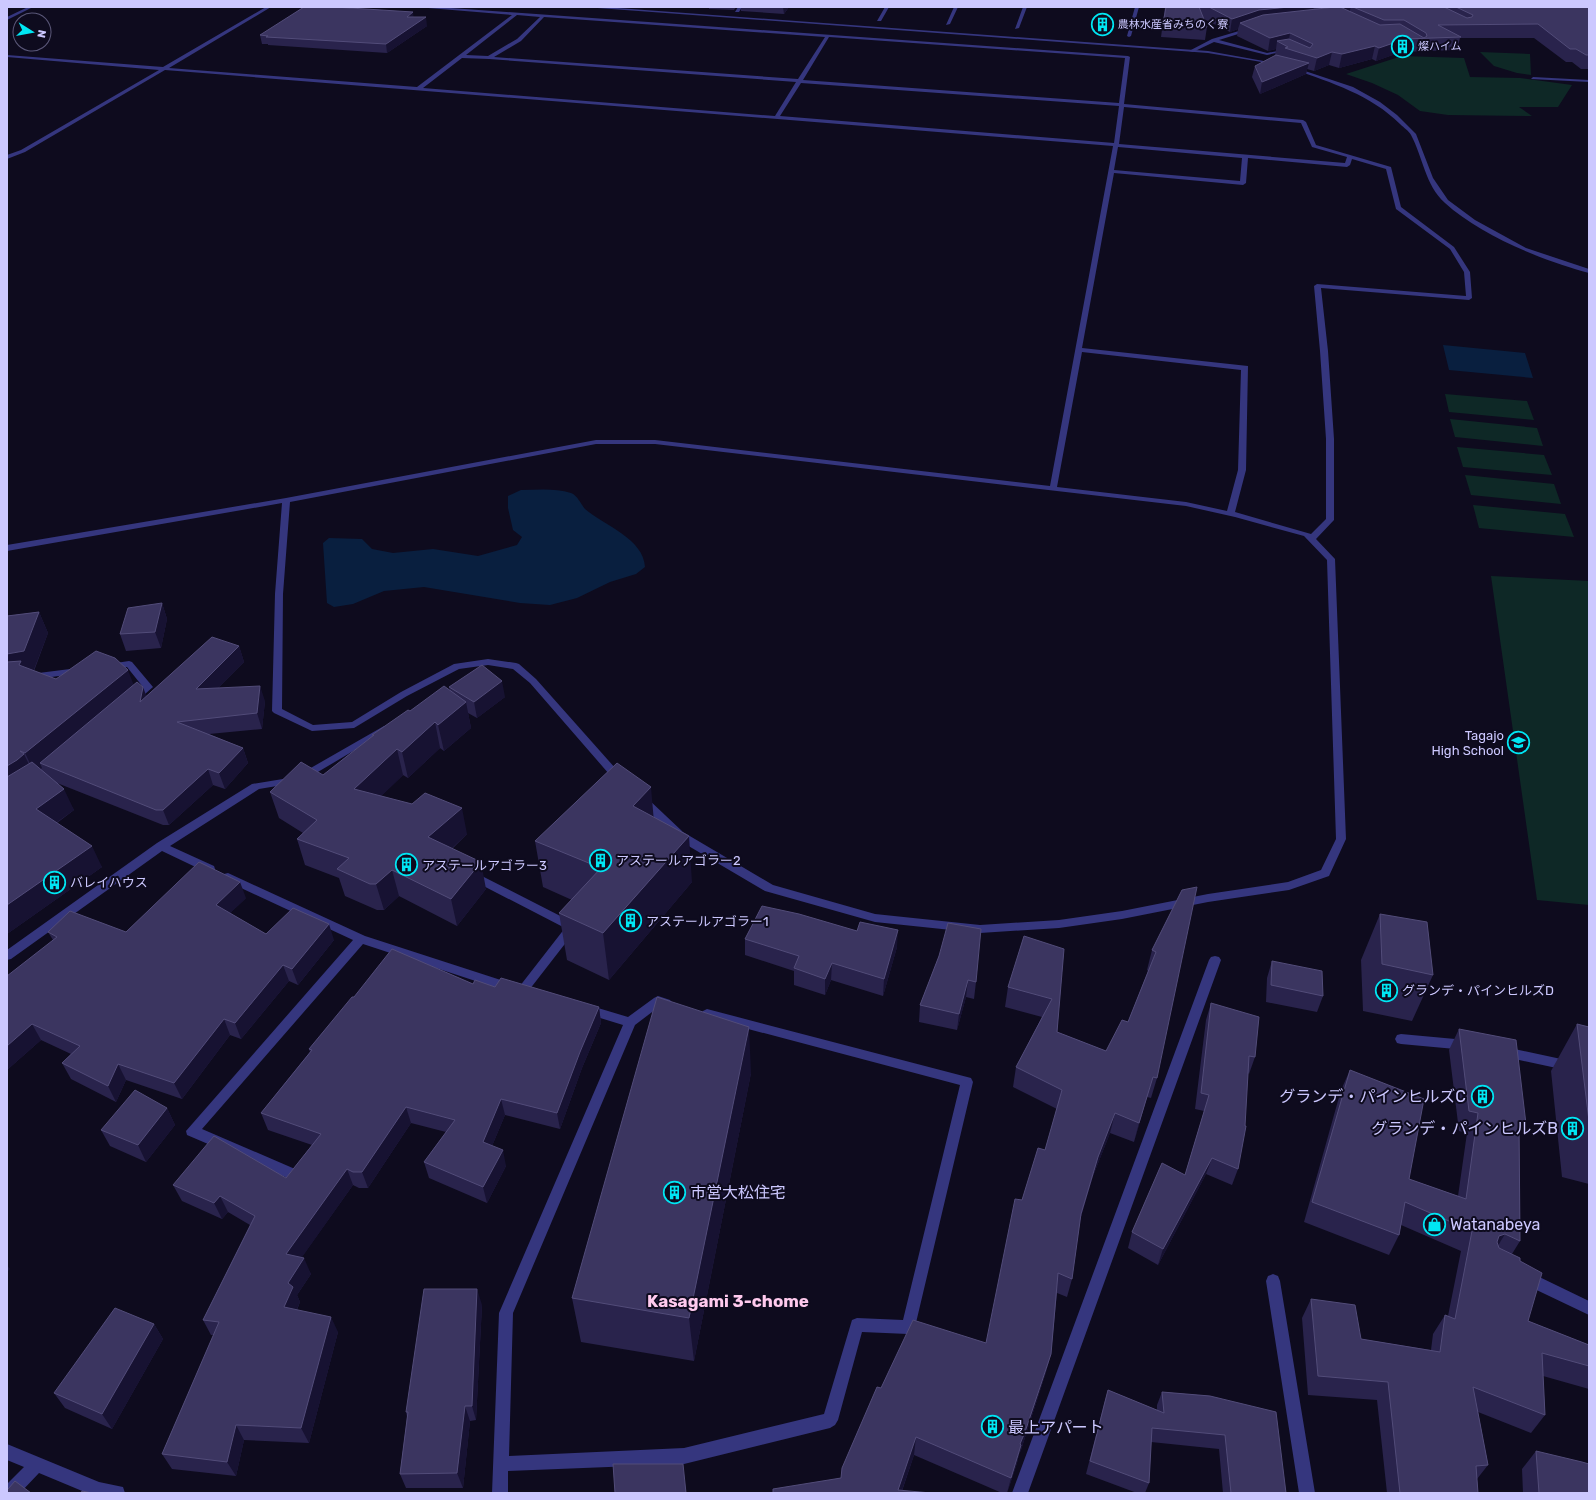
<svg xmlns="http://www.w3.org/2000/svg" width="1596" height="1500" font-family="Rubik,'Noto Sans JP',sans-serif">
<style>
.green{fill:#0e2826}
.water{fill:#091f3f}
.lines{fill:none;stroke-linecap:round;stroke-linejoin:round}
.service{fill:#35367e;fill-rule:evenodd}
.minor{fill:#35367e;fill-rule:evenodd}
.tertiary{fill:#35367e;fill-rule:evenodd}
.wall{fill:#29234c}
.shaded-wall{fill:#171232}
.building{fill:#3b3560;stroke:#524c79}
.labels{text-anchor:middle;dominant-baseline:central;stroke-width:4;stroke-linejoin:round;paint-order:stroke}
.far-poi-label{font-size:11px;fill:#ccc8ff;stroke:#0e0b1e;text-anchor:start}
.poi-label{font-size:13px;fill:#ccc8ff;stroke:#0e0b1e;text-anchor:start}
.near-poi-label{font-size:16px;fill:#ccc8ff;stroke:#0e0b1e;text-anchor:start}
.near-neighbourhood-label{font-size:17px;font-weight:bold;fill:#ffcaee;stroke:#0e0b1e}
</style>
<rect width="100%" height="100%" fill="#0e0b1e"/>
<path class="green" d="M1480,52l50,2 1,21 -14,-2 -23,-7z
M1402,56l62,2 6,19 50,1 52,7 -14,22h-39l13,9 -84,-1 -28,-4 -22,-16 -26,-12 -26,-9z
M1445,394l82,7 7,19 -85,-8z
M1450,419l87,9 6,18 -88,-9z
M1457,447l87,8 8,20 -89,-8z
M1465,475l89,9 7,20 -90,-9z
M1473,505l92,9 9,23 -95,-9z
M1491,576l98,5v324l-52,-5z"/>
<path class="water" d="M1443,345l82,8 8,25 -84,-8z
M521,490c17,0 34,-2 50,3 6,2 10,11 14,16 19,16 59,30 60,58l-9,7 -26,8 -33,16 -27,7 -30,-2 -96,-16 -40,4 -31,13 -19,3 -7,-4 -4,-60 6,-5 33,1 10,10 21,4 40,-4 45,7 39,-11 5,-8 -9,-7 -5,-22v-12z"/>
<g class="lines">
<path class="service" d="M28,7h5l-26,13v-3z
M266,7h5l-102,61 248,19 95,-72 -96,-8h21l691,49 2,1 -6,47 179,16 3,2 10,23 75,22 10,40 53,40 16,25 2,26 -3,2 -148,-12 7,63 6,88v81l-18,19 19,20 11,280 -17,37 -40,14 -81,12 -86,17 -63,9 -79,5 -105,-11 -110,-31 -90,-53 -37,-37 1,-3h8l36,34 90,53 102,29 105,11 79,-5 63,-9 86,-17 80,-12 33,-12 15,-31 -9,-279 -23,-24 -69,-19 -49,-11 -531,-62h-59l-306,58 -7,92 -1,115 31,16 39,-3 49,-30 53,-28 34,-5 28,4 3,1 17,15 88,99 1,2 -1,2h-8l-86,-99 -17,-14 -25,-4 -29,4 -52,27 -53,32 -42,3 -38,-18 -2,-2 3,-117 7,-91 -275,48v-6l279,-47 310,-58h59l395,46 63,-340 -948,-76 -140,82 -18,7v-4l14,-5 138,-80 -152,-13v-2l156,12zM517,15l23,2 -23,22 -29,17 -22,-1zM544,17l281,20 -27,42 -304,-22 27,-16zM829,37l296,21 -6,45 -316,-23zM462,58l27,1 307,23 -21,34 -352,-28zM801,83l318,23 -5,37 -334,-27zM1124,107l177,16 11,24 35,10 -2,6 -226,-19zM1118,147l124,11 -2,23 -126,-11zM1248,158l99,9 3,-2 2,-6 34,10 10,40 54,40 14,23 2,24 -149,-12 -3,2 6,65 6,88v80l-15,15 -76,-22 11,-42 2,-104 -166,-18 32,-175 129,12 3,-2zM1082,352l159,18 -3,100 -11,41 -41,-9 -129,-15z
M738,7h4l-3,5h-4z
M885,7h4l-8,14h-4z
M954,7h4l-8,17 -4,1z
M1023,7h4l-8,21 -4,1z
M1135,7h4l-8,29 -2,1 -2,-1z"/>
<path class="minor" d="M1249,28l2,2 -32,10 48,13 21,-4 2,1 -23,5 -53,-13 -21,10 -4,-1 23,-12z
M1533,77l56,3v2l-58,-3z
M129,661l3,1 21,25 -16,14 -3,1 -5,-3 14,-12 -16,-20 -18,3 -5,-3 5,-3z
M78,668l3,1 2,2 -2,2 -74,10v-6z
M384,726l5,3 -2,2 -86,51 -42,7 -89,57 44,20 1,3 -1,3h-8l-44,-21 -151,108 -4,1v-10l150,-107 95,-59 43,-7z
M472,871l104,53 2,3 -52,67 -4,2 -4,-2 -2,-3 49,-63 -97,-50 -1,-3 1,-3z
M228,873l137,63 148,48 2,3 -2,3 -4,2 -146,-48 -161,185 93,40 2,4 -2,4 -5,2 -103,-44 -1,-4 167,-191 -129,-60 -1,-3 1,-3z
M1215,956l4,1 2,3 -193,533h-16l197,-533 2,-3z
M658,996l12,4 2,3 -2,3 -4,2 -6,-2 -25,19 -122,288 -4,143 175,-8 140,-34 28,-94 5,-2 46,2 57,-235 -257,-68 -2,-3 2,-3 4,-2 264,69 2,4 -58,245 -2,5 -5,2 -46,-2 -24,88 -3,5 -5,3 -146,36 -176,7v22h-16l7,-180 124,-288 -39,-12 -2,-3 2,-3 4,-2 40,12 26,-19z
M1401,1034l65,6 4,1 2,4 -2,4 -4,1 -65,-6 -4,-1 -2,-4 2,-4z
M1505,1047l84,18v10l-88,-19 -2,-4 2,-4z
M1527,1271l62,30v14l-67,-32 -2,-5 2,-5z
M1273,1274l5,2 2,5 35,212h-16l-33,-212 2,-5z
M7,1444l92,38 24,5 2,6h-38l-48,-20 -19,20h-13v-9l17,-17 -17,-7z"/>
<path class="tertiary" d="M584,7h20l604,44 73,13 -2,1 -71,-12z
M1293,67l60,20 27,15 17,13 19,19 17,44 15,22 27,20 51,28 63,21v4c-46,-12 -109,-38 -144,-70 -20,-18 -22,-46 -34,-68 -2,-4 -7,-7 -11,-11 -29,-29 -68,-41 -107,-55z"/>
</g>
<path class="wall" d="M709,7h27l-2,3 -25,-1z
M741,7h48l-5,7 -43,-3z
M1165,7h424v62h-8l-9,-7h-6l-32,-24h-74l-3,12 -56,2 -25,9 -4,-2 -33,9 -10,-3 -15,6 -7,-2 -1,5 -46,20 -8,-17 3,-11 21,-11h-1l1,-6 -8,2 -31,-15 1,-7 -8,3 -26,-13 3,8 -2,13 -44,-3z
M414,17l13,9 -40,27 -119,-8v-1h-6l-2,-9z
M162,603l5,16 -6,29 -35,3 -6,-17z
M39,612l9,21 -14,38 22,8 78,6 13,11 92,-50 5,16 -26,26 47,13 -3,28 -53,5 34,14 5,15 -23,26 -12,-4 -44,40h-6l-106,-42 17,27 -17,13 45,44 -95,67v-318z
M449,687l56,10 -28,21 -9,-5 3,15 -27,23 -4,-3 -32,30 -5,-3 -22,21 86,38 -15,15 34,40 -29,37 -58,-30 -15,14h-7l-32,-14 -6,-18 -34,-13 -8,-26 6,-6 -24,-15 -9,-26 53,-17 50,-39 -1,-1 38,-24 40,-21z
M654,817l38,65 -83,98 -42,-20 -8,-47 13,-13 -29,-13 -8,-46z
M1182,890l-25,188 -6,20 -4,-1 -13,45 -24,-9 -17,43 -13,44 -8,59 -5,18 -10,-4 -6,61 -5,18 -25,78 -2,4 -2,9 -10,30h-5l-88,-38 -12,36 -129,2 68,-15 40,-90 105,-45 36,-143 23,-50 12,-41 -44,-22 3,-20 26,-50 -37,-10 3,-20 56,-38 -7,83 49,19 22,-29 20,-51 -1,-1 5,-20z
M246,898l-16,15 36,21 68,6 -36,45 -9,-4 -48,58 -11,-4 -48,64 -56,-19 -10,22 -45,-23 -9,-16 9,-9 -30,-14 -34,30 46,-130 -5,-8h78z
M1380,914l53,61 -21,46 -49,-10 -2,-51z
M745,939l152,8 -14,49 -52,-16 -6,15 -31,-10v-14l-49,-16z
M939,956l37,26 -2,17 -8,-2 -9,33 -38,-8 1,-17z
M1272,961l51,35 -6,16 -51,-10 1,-24z
M473,984l22,3 104,20 2,16 -19,45 -22,61 -55,-14 -13,31 14,20 -19,37 -58,-25 -5,-16 22,-30 -35,-9 -43,65h-9l-6,-3 -52,73 10,16 -14,21 3,7 -3,8 41,22 -29,111 -65,-3 -8,36 -64,-7 -10,-15 52,-119h-3l-8,-15 47,-95 -22,-13 -6,7 -40,-18 -9,-16 113,-7 26,-33 -44,-15 -7,-17 49,-61 -1,-3 45,-52z
M1211,1003l44,54 -6,17 -1,-1 -10,96 -6,16 -26,-11 -48,91 -30,-17 4,-16 53,-57 19,-64 -9,-2 11,-89z
M1577,1024l12,3v157l-27,-7 -11,-106z
M1459,1029l67,95 -7,11 1,106 -8,13 8,7 8,60 61,24v44l-46,-13 2,39 -14,18 -53,-21 10,53 -11,14 1,14h-91l-10,-93 -69,-5 -6,-77 9,-19 50,40 70,11 2,-16 12,-19 3,1 13,-65 -60,-26 -2,10 -10,20 -85,-33 37,-132 9,-20 59,109 49,17 9,-63 -8,-2 -10,-81z
M751,1073l-57,288 -113,-19 -9,-44z
M167,1108l8,17 -29,37 -36,-16 -9,-16z
M482,1305l-6,115 -6,1 -7,67h-57l-6,-14 7,-57 -1,-5z
M154,1324l9,15 -51,90 -47,-21 -11,-15z
M1108,1390l49,20v-5l5,-13 48,4 76,97h-63l-4,-44 -68,-7 -2,41 -4,10h-8l-51,-19 18,-70z
M1536,1451l53,42h-66l-1,-24z"/>
<path class="shaded-wall" d="M783,7h6l-5,7z
M1289,7h25l-3,10 -71,6 -2,6 -8,3 2,-13 27,-9z
M1323,7h28l-2,6 -29,3z
M413,12l1,8 -7,-3z
M426,17l1,9 -40,27 -1,-9z
M1290,33l-2,13 -11,-5 -1,8 -8,2 2,-13z
M1405,39l-4,13 -25,9 3,-13z
M1375,46l-3,13 -33,9 3,-14z
M1332,52l-3,13 -15,6 3,-13z
M1309,63l-3,11 -46,20 2,-12z
M162,603l5,16 -6,29 -6,-16z
M39,612l9,21 -15,39 -26,3v-21z
M239,646l5,16 -43,43 -5,-16z
M128,670l8,21 -96,72 2,5 -7,6 -10,-21z
M502,681l3,16 -28,21 -3,-16z
M260,686l5,15 -3,28 -5,-16z
M143,687l6,16 -9,-1z
M466,702l5,26 -27,23 -6,-26z
M435,722l5,26 -32,30 -6,-26z
M243,748l5,15 -23,26 -6,-16z
M397,749l6,26 -42,41 -7,-27z
M24,754l10,21 -27,18v-27z
M208,769l5,16 -44,40 -6,-15z
M651,787l4,47 -22,-28z
M64,789l10,21 -28,20 -10,-21z
M462,808l5,26 -32,30 -7,-27z
M689,836l3,46 -83,98 -6,-47z
M92,846l10,21 -95,67v-29z
M481,862l5,27 -29,37 -6,-27z
M392,870l7,26 -15,14 -8,-26z
M240,882l6,16 -24,23 -6,-16z
M329,924l5,16 -36,45 -6,-16z
M898,930l-1,17 -14,49 1,-17z
M832,963l-1,17 -6,15v-16z
M283,965l6,16 -48,58 -6,-16z
M968,980l-2,17 -9,33 2,-16z
M599,1007l2,16 -19,45 -22,61 -3,-16 23,-61z
M224,1019l6,16 -48,64 -8,-16z
M32,1024l9,16 -34,30v-24z
M749,1027l2,46 -57,288 -5,-43z
M118,1064l8,16 -10,22 -8,-16z
M1153,1077l-6,20 -13,45 5,-19z
M501,1099l4,16 -18,43 -4,-16z
M406,1107l5,16 -43,65 -6,-16z
M167,1108l8,17 -29,37 -8,-17z
M1115,1113l-5,20 -17,43 -17,57 5,-19 17,-57z
M503,1150l3,16 -19,37 -4,-16z
M1212,1158l-6,16 -48,91 5,-16z
M347,1169l6,16 -60,85 -7,-16z
M220,1196l8,16 -6,7 -8,-16z
M1505,1234l-12,20 6,-18z
M304,1258l7,16 -14,21 3,7 -9,21 -7,-16 4,-24z
M7,1265l3,4 -3,3z
M477,1289l5,16 -6,115 -4,-14z
M331,1317l7,15 -29,111 -8,-15z
M154,1324l9,15 -51,90 -10,-15z
M1051,1354l-5,18 -25,78 -2,4 -2,9 -10,30 13,-49z
M465,1406l5,15 -7,67 -6,-15z
M236,1425l8,15 -8,36 -9,-14z
M916,1437l-2,18 -13,38 -3,-3z"/>
<path class="building" d="M304,7h30l79,5 -6,5h19l-40,27 -120,-7 2,-1 -8,-1z
M1166,7h33l8,20 -44,-3z
M1209,7h80l-30,3 -27,9z
M1335,7h5l40,18 20,-1 24,14 3,-2 -1,-3 -22,-13h-20l-31,-13h91l23,11 5,-1 1,-2 -17,-8h133v48h-3l-10,-6h-6l-32,-25 -100,1 23,12 -56,2 -26,9 -4,-2 -33,8 -10,-2 -15,6 -32,-10 3,-1 -11,-6 12,-2 21,9 3,-4 -23,-11 -20,5 -30,-15 23,-8z
M1276,55l33,8 -47,19 -7,-16z
M162,603l-7,29 -35,2 8,-26z
M39,612l-15,39 -17,3v-38z
M212,637l27,9 -43,43 64,-3 -3,27 -80,9 66,26 -24,25 -11,-4 -45,41h-7l-116,-47 97,-81 6,5 -3,15z
M96,651l19,7 13,12 -103,83 -5,-2 4,3 -7,6 -10,6v-104l14,-1 -2,4 37,14z
M482,665l20,16 -28,21 -25,-15z
M444,686l22,16 -28,23 -3,-3 -33,30 -5,-3 -43,40 58,15 13,-11 37,15 -34,29 53,25 -30,37 -59,-29 -16,14h-6l-33,-15 12,-11 -52,-19 20,-19 -47,-28 31,-30 22,13 51,-40h-2l36,-25 2,1z
M32,762l32,27 -28,20 56,37 -85,59v-128z
M617,763l34,24 -18,19 56,30 -86,97 -44,-20 42,-45 -66,-27z
M199,862l41,20 -24,23 50,29 27,-26 36,16 -37,45 -9,-4 -48,58 -11,-4 -50,64 -56,-19 -10,22 -46,-23 18,-17 -48,-22 -25,22v-70l50,-39 -9,-5 22,-21 56,21z
M1197,887l-40,191 -4,-1 -14,46 -24,-10 -17,44 -17,57 -9,65 -14,-6 -7,81 -26,78 -5,12 1,1 -10,33 -95,-41 -18,53 33,3h-158v-4l68,-11 1,-10 35,-81 4,1 32,-68 73,23 29,-144 7,1 16,-52 7,2 17,-60 -46,-23 36,-68 -44,-12 16,-51 40,13 -7,83 49,19 16,-31 6,2 28,-70 -4,-2 30,-60z
M762,906l37,8 58,17 3,-9 38,8 -14,49 -52,-16 -7,16 -31,-11 5,-12 -54,-17z
M1380,914l47,8 6,53 -51,-11z
M948,923l33,6 -5,53 -8,-2 -9,34 -39,-9 19,-49z
M392,949l81,35 2,-4 20,7 6,-9 98,29 -19,45 -23,61 -56,-14 -18,43 20,8 -20,37 -59,-25 31,-42 -49,-13 -44,65h-9l-6,-3 -61,85 18,4 -16,25 5,4 -9,20 47,10 -30,111 -65,-3 -9,37 -65,-8 57,-132 -16,-2 52,-104 -35,-20 -6,7 -41,-18 41,-49 72,42 35,-44 -60,-21 51,-63 -3,-1 43,-52h2z
M1272,961l50,10 1,25 -52,-11z
M657,997l92,30 -60,291 -117,-20z
M1211,1003l48,14 -4,40 -6,-1 -4,70h1l-8,43 -26,-11 -49,91 -31,-17 30,-69 23,12 24,-80 -8,-2z
M1577,1024l12,3v94z
M1459,1029l57,11 10,84 -7,-1 1,118 -15,-7 -6,2 -2,6 2,6 21,10v3l22,12 -14,48 61,24v21l-47,-13 3,62 -72,-28 15,78 -12,1 2,27h-78l-12,-111 -70,-6 -7,-77 44,6 6,34 79,13 5,-37 10,4 17,-88 -67,-29 -6,33 -87,-33 38,-132 74,29 -15,80 57,20 12,-86 -9,-2z
M135,1090l32,18 -29,37 -37,-15z
M424,1289h53l-5,117h-7l-8,67 -57,1 8,-62h-2z
M115,1308l39,16 -52,90 -48,-21z
M1108,1390l56,23 -2,-21 48,4 66,16 10,81h-55l-6,-58 -73,-7 -3,55 -59,-22z
M1536,1451l46,11 7,2v29h-50z
M613,1464h70l3,29h-71z
M15,1481l16,12h-24v-5l1,1z
M82,1491l10,2h-11z"/>
<defs>
<symbol id="building-ring" viewBox="-11 -11 22 22"><circle r="9.5" fill="#0e0b1e" stroke="#00e6f3" stroke-width="1.5"/><path d="M-4-6H4V6H1V3H-1V6H-4ZM-2.5-4.3h1.7v1.8h-1.7ZM.8-4.3h1.7v1.8H.8ZM-2.5-1h1.7V.8h-1.7ZM.8-1h1.7V.8H.8Z" fill="#00e6f3"/></symbol>
<symbol id="school-ring" viewBox="-11 -11 22 22"><circle r="9.5" fill="#0e0b1e" stroke="#00e6f3" stroke-width="1.5"/><path d="M0-5L7-2L0 1L-7-2ZM-4 1L0 2.5L4 1V4Q0 6-4 4Z" fill="#00e6f3"/></symbol>
<symbol id="shop-ring" viewBox="-11 -11 22 22"><circle r="9.5" fill="#0e0b1e" stroke="#00e6f3" stroke-width="1.5"/><path d="M-5-2.5h2.3a2.7 3.5 0 0 1 5.4 0H5L5.5 6h-11ZM-1.5-2.5h3a1.5 2.3 0 0 0-3 0Z" fill="#00e6f3"/></symbol>
</defs>
<g fill-rule="evenodd">
<use href="#building-ring" x="1090" y="12" width="25" height="25"/>
<use href="#building-ring" x="1390" y="34" width="25" height="25"/>
<use href="#school-ring" x="1506" y="730" width="25" height="25"/>
<use href="#building-ring" x="588" y="848" width="25" height="25"/>
<use href="#building-ring" x="394" y="852" width="25" height="25"/>
<use href="#building-ring" x="42" y="870" width="25" height="25"/>
<use href="#building-ring" x="618" y="908" width="25" height="25"/>
<use href="#building-ring" x="1374" y="978" width="25" height="25"/>
<use href="#building-ring" x="1470" y="1084" width="25" height="25"/>
<use href="#building-ring" x="1560" y="1116" width="25" height="25"/>
<use href="#building-ring" x="662" y="1180" width="25" height="25"/>
<use href="#shop-ring" x="1422" y="1212" width="25" height="25"/>
<use href="#building-ring" x="980" y="1414" width="25" height="25"/>
</g>
<g class="labels">
<g class="far-poi-label">
<text x="1118" y="24">農林水産省みちのく寮</text>
<text x="1418" y="46">燦ハイム</text>
</g>
<g class="poi-label">
<text x="1504" y="735" text-anchor="end">Tagajo<tspan x="1504" dy="15">High School</tspan></text>
<text x="616" y="860">アステールアゴラー2</text>
<text x="422" y="865">アステールアゴラー3</text>
<text x="70" y="882">バレイハウス</text>
<text x="646" y="921">アステールアゴラー1</text>
<text x="1402" y="990">グランデ・パインヒルズD</text>
</g>
<g class="near-poi-label">
<text x="1466" y="1096" text-anchor="end">グランデ・パインヒルズC</text>
<text x="1558" y="1128" text-anchor="end">グランデ・パインヒルズB</text>
<text x="690" y="1192">市営大松住宅</text>
<text x="1450" y="1224">Watanabeya</text>
<text x="1008" y="1427">最上アパート</text>
</g>
<g class="near-neighbourhood-label">
<text x="728" y="1301">Kasagami 3-chome</text>
</g>
</g>
<rect width="1596" height="1500" fill="none" stroke="#ccc8ff" stroke-width="16"/>
<g transform="translate(32 32) rotate(101)"><circle r="19" fill="#0e0b1e" stroke="#5a5778"/>
<path d="M0-3L7 15L0 10L-7 15Z" fill="#00e6f3"/>
<text y="-6" font-size="11" font-weight="bold" text-anchor="middle" fill="#ccc8ff">N</text>
</g>
</svg>
